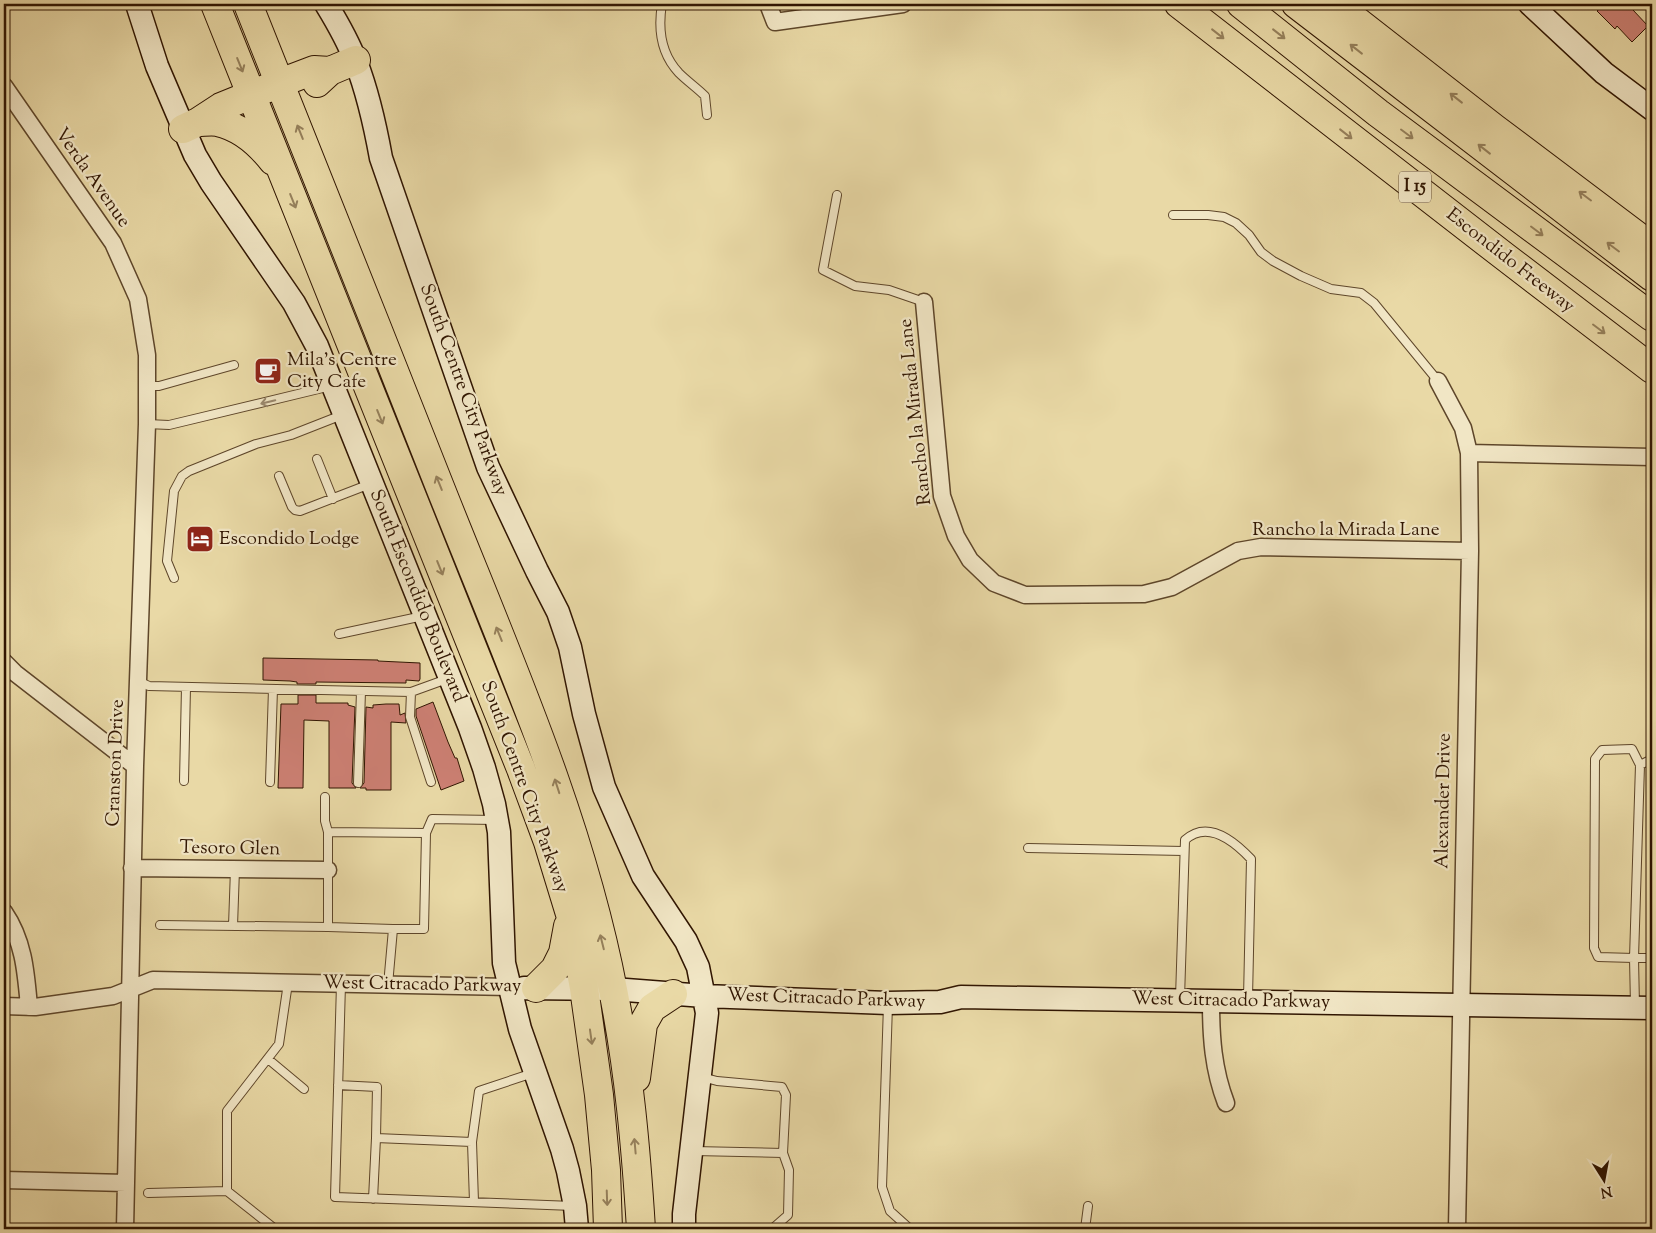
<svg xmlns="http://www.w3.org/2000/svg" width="1656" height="1233" font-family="'Sorts Mill Goudy',serif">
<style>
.building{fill:#cd8074;stroke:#301501}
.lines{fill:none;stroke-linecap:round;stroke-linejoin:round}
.lane-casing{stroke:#5e462a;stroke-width:10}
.street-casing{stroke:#5e462a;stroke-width:19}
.secondary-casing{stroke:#301501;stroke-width:25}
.highway-casing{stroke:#301501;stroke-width:30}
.lane{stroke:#f1e6c5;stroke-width:8}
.street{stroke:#f1e6c5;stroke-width:16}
.secondary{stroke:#f1e6c5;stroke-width:22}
.highway{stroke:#e9d9a6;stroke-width:28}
.oneway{stroke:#96815c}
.oneway2{stroke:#9a886d}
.labels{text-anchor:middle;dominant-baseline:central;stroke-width:4.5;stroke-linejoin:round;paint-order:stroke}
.shield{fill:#f1e6c5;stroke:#6a543c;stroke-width:1}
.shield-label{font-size:18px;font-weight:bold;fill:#301501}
.street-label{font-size:19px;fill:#301501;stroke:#f1e6c5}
.poi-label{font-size:19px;fill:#301501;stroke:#f1e6c5;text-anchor:start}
</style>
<rect width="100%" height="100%" fill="#e9d9a6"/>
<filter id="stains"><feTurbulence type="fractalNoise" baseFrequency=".004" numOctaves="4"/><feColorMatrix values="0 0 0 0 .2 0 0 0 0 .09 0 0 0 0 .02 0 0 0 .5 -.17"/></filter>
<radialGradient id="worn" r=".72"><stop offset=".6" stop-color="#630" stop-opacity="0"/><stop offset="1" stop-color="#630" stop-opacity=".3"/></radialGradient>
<path class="building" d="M1605,4h35l-7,6 15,16 -16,16 -15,-16 -2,3 -18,-18z
M263,658l115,2v1l42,2v16l-1,2 -13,-1v3l-90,-1v2h-19v-2l-7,-1 -27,-1z
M298,695h18v8h32v2l7,2 -3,76 4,5h-27v-67l-25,-1 -1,68h-25l3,-84h17z
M433,702l15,40 7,16h2l7,23 -23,9 -25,-74v-7z
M386,704h13l1,11 5,-2 1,10 -15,-1v68h-25v-2h-6l4,-5 2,-76 7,1v-3z"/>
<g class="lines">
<defs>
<path id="lane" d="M662,4c-4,24 -1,50 17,69 8,8 18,15 26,23l2,19
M837,195l-14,75 32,16 34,4 35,12
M1173,215h35l16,2 12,6 13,12 12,17 12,9 28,15 30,13 30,4 13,10 64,78
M148,386h11l75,-21
M147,424l22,1 162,-39
M317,459l16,40
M279,476l13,31 3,3 5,1 70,-27
M174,578l-7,-17 7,-70 8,-15 7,-5 67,-27 35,-9 51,-20
M339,634l84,-18
M138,681l11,5 262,6 36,-13
M411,692l-1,25 21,65
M1632,749l8,16 -6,193 -36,-1 -4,-9 1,-189 7,-9z
M1640,765l12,-6
M184,781l2,-94
M270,782l3,-93
M358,783l3,-92
M325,797v24l3,11
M1028,848l156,3
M160,925l168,2
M233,926l2,-57
M393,929h31l2,-96 6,-14 63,1
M341,984l-6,213 238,9
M388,985l5,-56 -65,-2v-95l98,1
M1180,998l5,-158c23,-21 50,2 66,19l-3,139
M888,1005l-6,182 8,24 20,18
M1635,1006l-1,-48h18
M268,1059l36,30
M702,1077l15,4 65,6 4,8 -3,58
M338,1085l39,2 -1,51 96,4 7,-51 54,-18
M472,1142l2,60
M694,1151l89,2 6,17 -1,45 -16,14
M148,1193l79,-2
M373,1199l3,-61
M275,1229l-48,-38v-80l52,-67 9,-61
M1085,1229l3,-23"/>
<path id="street" d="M768,4l7,18 128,-18
M4,86l109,157 25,56 9,56v69l-12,342 -10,463
M924,302l18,194 14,40 14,24 24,23 31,12 119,-1 28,-7 66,-36 23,-4 209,4
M1438,381l25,47 6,25 1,98 -13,678
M1469,453l183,4
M4,662l11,11 120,93
M132,868l196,2
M4,912c20,29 22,61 25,95
M1211,1002c0,35 2,67 15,101
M4,1006l31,1 78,-11 40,-16 357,7
M4,1180l122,3"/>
<path id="secondary" d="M137,4l20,62 38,89 16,27 83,121 23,43 153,382 14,40 10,36 5,28 5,131 16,66 42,120 6,22 7,35 2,23
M326,4c11,18 22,37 30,58 12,31 19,63 25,96l107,309 49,104 21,41 12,35 14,67 20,73 39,89 43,65 12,26 9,46 -23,201v15
M1530,4l74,69 48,36
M524,988l89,1 91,7 184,7 52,-1 21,-5 691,11"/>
<path id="highway" d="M215,4l306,765 27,73 22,72 14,74 15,107 7,75 2,59
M248,4c65,160 128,322 192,483 65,164 140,330 173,503 16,79 23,159 28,239
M1179,4l325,252 148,113
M1241,4l137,109 274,204
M1296,4l356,273
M1335,4l159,124 158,119
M317,83l13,-12 26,-11
M198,122c6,0 14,-1 20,0 22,5 41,21 55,39
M183,129l15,-7 23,-15 59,-24 34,-13 16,1
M536,988l19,-19 8,-16 5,-27
M636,1078l7,-54 9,-16 21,-14"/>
</defs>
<use href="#lane" class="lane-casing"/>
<use href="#street" class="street-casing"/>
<use href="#secondary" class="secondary-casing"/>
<use href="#highway" class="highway-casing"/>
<use href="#lane" class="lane"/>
<use href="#street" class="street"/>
<use href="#secondary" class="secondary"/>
<use href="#highway" class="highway"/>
</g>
<defs><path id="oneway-shaft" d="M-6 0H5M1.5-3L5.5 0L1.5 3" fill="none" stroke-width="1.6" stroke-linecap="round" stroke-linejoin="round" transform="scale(1.25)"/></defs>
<g class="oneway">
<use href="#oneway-shaft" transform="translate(1218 34) rotate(38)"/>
<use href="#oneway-shaft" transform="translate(1279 34) rotate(38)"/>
<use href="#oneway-shaft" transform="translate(1356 49) rotate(-142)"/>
<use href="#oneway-shaft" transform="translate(240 65) rotate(68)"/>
<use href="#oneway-shaft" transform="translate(1456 98) rotate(-142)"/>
<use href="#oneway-shaft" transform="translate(300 132) rotate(-112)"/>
<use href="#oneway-shaft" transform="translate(1346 134) rotate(38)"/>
<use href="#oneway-shaft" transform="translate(1407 134) rotate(37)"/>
<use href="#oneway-shaft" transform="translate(1484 149) rotate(-142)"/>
<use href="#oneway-shaft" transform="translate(1585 196) rotate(-143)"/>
<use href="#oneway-shaft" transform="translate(293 201) rotate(68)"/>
<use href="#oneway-shaft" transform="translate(1537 231) rotate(37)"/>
<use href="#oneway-shaft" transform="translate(1613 247) rotate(-143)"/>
<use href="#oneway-shaft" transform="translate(1599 329) rotate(37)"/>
<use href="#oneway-shaft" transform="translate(380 417) rotate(68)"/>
<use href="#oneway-shaft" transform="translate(439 483) rotate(-112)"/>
<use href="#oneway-shaft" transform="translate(440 568) rotate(68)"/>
<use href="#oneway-shaft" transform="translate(499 634) rotate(-112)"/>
<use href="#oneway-shaft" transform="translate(557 786) rotate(-108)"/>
<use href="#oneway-shaft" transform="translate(602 942) rotate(-104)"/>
<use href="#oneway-shaft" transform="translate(591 1037) rotate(82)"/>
<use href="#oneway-shaft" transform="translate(635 1146) rotate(-95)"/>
<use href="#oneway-shaft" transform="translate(607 1198) rotate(88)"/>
</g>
<use class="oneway2" href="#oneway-shaft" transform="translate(268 402) rotate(166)"/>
<defs>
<symbol id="cafe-square" viewBox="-11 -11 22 22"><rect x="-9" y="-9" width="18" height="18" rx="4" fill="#8f2418" stroke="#f1e6c5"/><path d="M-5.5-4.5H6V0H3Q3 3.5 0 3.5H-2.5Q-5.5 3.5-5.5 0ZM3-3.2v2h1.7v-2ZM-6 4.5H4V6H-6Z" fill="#fff"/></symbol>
<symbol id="hotel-square" viewBox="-11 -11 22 22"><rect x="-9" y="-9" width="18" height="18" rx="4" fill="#8f2418" stroke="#f1e6c5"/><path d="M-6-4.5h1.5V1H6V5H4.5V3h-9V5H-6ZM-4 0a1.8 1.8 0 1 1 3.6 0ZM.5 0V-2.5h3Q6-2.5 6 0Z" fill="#fff"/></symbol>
</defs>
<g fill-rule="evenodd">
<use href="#cafe-square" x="252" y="355" width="32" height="32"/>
<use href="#hotel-square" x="184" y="523" width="32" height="32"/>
</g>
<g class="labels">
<rect class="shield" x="1399" y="171.5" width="32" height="31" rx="4"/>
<g class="shield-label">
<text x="1415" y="187">I 15</text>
</g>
<g class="street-label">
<text transform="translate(92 178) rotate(55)">Verda Avenue</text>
<text transform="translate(1510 261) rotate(38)">Escondido Freeway</text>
<text transform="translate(463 390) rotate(70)">South Centre City Parkway</text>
<text transform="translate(916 412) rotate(-96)">Rancho la Mirada Lane</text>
<text x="1346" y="530">Rancho la Mirada Lane</text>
<text transform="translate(417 596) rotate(68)">South Escondido Boulevard</text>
<text transform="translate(116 763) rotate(-88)">Cranston Drive</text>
<text transform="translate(524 787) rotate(70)">South Centre City Parkway</text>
<text transform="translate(1444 801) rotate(-89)">Alexander Drive</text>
<text transform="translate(230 849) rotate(1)">Tesoro Glen</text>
<text transform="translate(422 985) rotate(1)">West Citracado Parkway</text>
<text transform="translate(826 999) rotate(2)">West Citracado Parkway</text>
<text transform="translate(1231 1001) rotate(1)">West Citracado Parkway</text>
</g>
<g class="poi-label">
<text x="287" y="360">Mila's Centre<tspan x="287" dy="22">City Cafe</tspan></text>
<text x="219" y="539">Escondido Lodge</text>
</g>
</g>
<rect width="1656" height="1233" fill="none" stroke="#e9d9a6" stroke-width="20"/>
<rect x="5" y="5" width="1646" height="1223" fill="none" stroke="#301501" stroke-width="2.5"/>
<rect x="10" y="10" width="1636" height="1213" fill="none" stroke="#301501"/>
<g transform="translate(1604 1180) rotate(169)" stroke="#f1e6c5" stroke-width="4" paint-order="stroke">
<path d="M0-4L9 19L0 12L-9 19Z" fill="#301501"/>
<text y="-8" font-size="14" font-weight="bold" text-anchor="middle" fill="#301501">N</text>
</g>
<rect width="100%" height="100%" filter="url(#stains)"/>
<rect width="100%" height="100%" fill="url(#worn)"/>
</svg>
